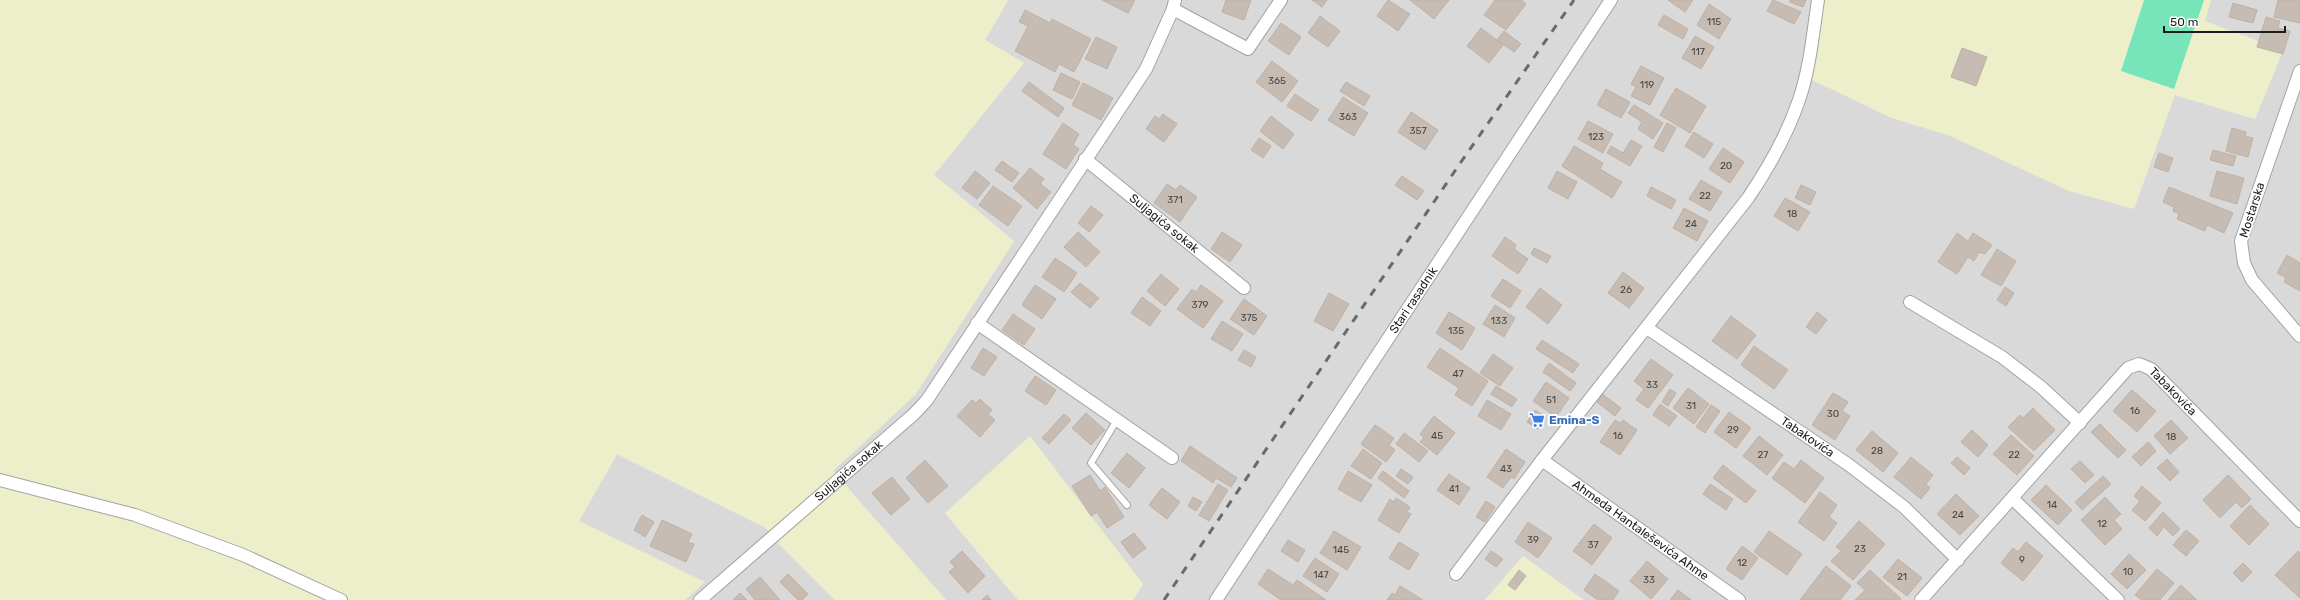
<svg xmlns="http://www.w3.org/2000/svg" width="2300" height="600" font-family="Rubik,sans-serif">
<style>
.residential{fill:#dad9d9}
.farmland{fill:#ecefca}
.pitch{fill:#78e4ba}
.building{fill:#c6bcb4;stroke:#c1b0a2}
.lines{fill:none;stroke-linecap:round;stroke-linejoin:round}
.service-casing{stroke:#a3a3a3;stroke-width:8}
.minor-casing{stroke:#a3a3a3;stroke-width:14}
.service{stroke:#fff;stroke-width:6}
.minor{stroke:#fff;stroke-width:12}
.rail{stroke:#6a6a6a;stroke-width:3;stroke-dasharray:8 8;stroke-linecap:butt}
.labels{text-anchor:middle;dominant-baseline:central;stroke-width:4;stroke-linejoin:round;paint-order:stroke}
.number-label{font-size:10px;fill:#464442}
.street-label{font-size:12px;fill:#1c1c1c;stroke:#fff}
.shop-label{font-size:12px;font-weight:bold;fill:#366cbe;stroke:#fff;text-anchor:start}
</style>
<rect width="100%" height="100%" fill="#eeeae1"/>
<path class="residential" d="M1008,0h810l-16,75 90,43 56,17 227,-40 80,24 28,-69 -79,-29 7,-21h89v600h-716l-61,-44 -38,44h-352l10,-16 -198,-71 73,87h-72l-113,-129 82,-76 99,-154 -80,-66 90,-112 -39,-23z
M617,454l149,74 14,17 55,55h-150l19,-18 -125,-61z"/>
<path class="farmland" d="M0,0h1008l-23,40 39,23 -90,112 80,66 -99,154 -82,76 113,129h-111l-55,-55 -14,-17 -149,-74 -38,67 126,61 -20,18h-685z
M1818,0h393l-6,21 78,30 -28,68 -80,-24 -41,114 -65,-18 -121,-56 -56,-17 -90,-43z
M1030,436l113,148 -10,16h-115l-73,-87z
M1523,556l61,44h-99z"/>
<path class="pitch" d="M2144,0h60l-30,89 -53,-18z"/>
<path class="building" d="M1102,0h33l-7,13z
M1226,0h25l-7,20 -22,-8z
M1312,0h15l-5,7z
M1388,0l22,14 -12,17 -21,-15z
M1410,0h39l-15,19z
M1495,0h26l5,4 -20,26 -22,-15z
M1668,0h25l-8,12z
M1773,0l28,12 -7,12 -27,-13z
M1790,0h16l-3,7 -13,-5z
M2278,0h22v23l-26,-6z
M2233,3l24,7 -4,13 -24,-6z
M1709,4l22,15 -12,20 -22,-14z
M1025,10l25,13 2,-4 39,20 -17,33 -15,-8 -4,8 -40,-21 13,-25 -9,-4z
M1664,15l24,14 -5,10 -25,-14z
M1320,16l20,15 -12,16 -20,-14z
M2266,17l14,4 -2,7 12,3 -7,23 -26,-7z
M1281,23l20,14 -12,18 -21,-14z
M1481,28l22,17 -14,18 -22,-17z
M1504,31l17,13 -7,8 -17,-12z
M1695,36l19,11 -13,22 -19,-11z
M1096,37l21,10 -10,22 -22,-10z
M1962,48l25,9 -11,29 -25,-9z
M1272,61l26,20 -16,21 -26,-20z
M1641,66l23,12 -14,27 -19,-9 5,-9 -5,-3z
M1061,73l19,9 -8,17 -19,-9z
M1029,82l35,26 -6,9 -36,-26z
M1346,82l24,14 -6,10 -24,-15z
M1083,83l30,15 -12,22 -29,-15z
M1676,88l30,18 -16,27 -30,-18z
M1606,89l24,13 -9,16 -24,-13z
M1295,94l24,16 -8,11 -24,-15z
M1343,97l25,16 -14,23 -26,-16z
M1634,105l29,18 -10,16 -15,-10 4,-7 -14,-9z
M1411,112l27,18 -13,20 -27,-18z
M1163,114l14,10 -13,18 -18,-13 9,-13 4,3z
M1271,116l23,18 -11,15 -23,-18z
M1588,121l25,13 -10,19 -25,-14z
M1063,123l16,11 -6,11 6,4 -13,20 -23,-15z
M1667,123l9,5 -13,24 -9,-5z
M2232,128l14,4 -1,4 8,2 -5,19 -22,-6z
M1694,132l19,12 -9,14 -19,-12z
M1259,138l12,8 -8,12 -12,-8z
M1631,140l11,6 -12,20 -23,-13 4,-7 12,7z
M1574,146l29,17 -3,6 22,13 -10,16 -50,-32z
M1723,148l21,14 -14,21 -21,-14z
M2213,150l23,6 -3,10 -23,-6z
M2159,153l14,5 -5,14 -14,-5z
M1002,161l17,12 -7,9 -17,-12z
M1030,168l14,11 -4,5 11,8 -14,17 -24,-21z
M975,171l15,12 -13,16 -15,-11z
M1557,171l20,11 -9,17 -20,-11z
M2217,171l27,7 -7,26 -27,-8z
M1402,176l22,15 -7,9 -22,-15z
M1701,180l21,12 -12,19 -21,-12z
M1167,184l9,6 4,-5 17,12 -17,25 -26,-19z
M1801,185l15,7 -6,13 -15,-7z
M993,186l29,20 -14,20 -29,-21z
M1651,187l25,13 -5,9 -24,-13z
M2169,187l64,26 -9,20 -17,-8 -2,6 -28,-12 2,-5 -6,-3 1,-4 -11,-5z
M1785,198l25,14 -12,19 -24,-15z
M1091,206l12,9 -14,17 -11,-9z
M1684,208l24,13 -11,20 -24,-13z
M1078,232l22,20 -14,15 -22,-20z
M1222,232l20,13 -12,17 -19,-13z
M1957,233l11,8 5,-8 19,12 -7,9 -6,-2 -5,9 -6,-4 -11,17 -19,-12z
M1505,237l11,8 -2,4 14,10 -10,15 -26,-18z
M1534,248l17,8 -4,7 -16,-9z
M1997,249l19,12 -15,25 -20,-11z
M2287,255l13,8v28l-16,-9 2,-4 -9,-5z
M1055,258l22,15 -13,19 -22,-15z
M1623,272l21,16 -15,20 -21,-15z
M1161,274l18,15 -14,17 -18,-15z
M1503,279l18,12 -11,17 -19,-12z
M1080,283l19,15 -9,10 -19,-16z
M1035,285l21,14 -14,20 -20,-14z
M1201,285l22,16 -20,27 -26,-19 15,-20 4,3z
M2005,287l9,6 -8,13 -9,-6z
M1540,288l22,17 -14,19 -22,-17z
M1329,293l20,11 -16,27 -19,-10z
M1142,297l19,14 -11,15 -19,-13z
M1244,299l23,17 -13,19 -24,-16z
M1495,305l20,13 -11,19 -21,-13z
M1449,312l26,16 -13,22 -26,-17z
M1817,312l10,8 -11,14 -10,-7z
M1013,314l22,15 -11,16 -22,-15z
M1731,316l25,19 -19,24 -25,-18z
M1222,321l21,13 -11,17 -21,-12z
M1542,340l37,24 -6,9 -37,-24z
M1754,346l34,24 -14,19 -33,-24z
M983,348l14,9 -13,19 -13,-8z
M1440,348l48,33 -16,25 -17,-11 4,-7 -32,-21z
M1244,350l12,7 -5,10 -13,-7z
M1493,354l20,14 -13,18 -20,-13z
M1651,359l22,16 -25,33 -12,-8 8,-11 -10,-8z
M1549,363l27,20 -6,8 -27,-19z
M1035,376l21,14 -10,15 -21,-14z
M1546,382l23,16 -13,19 -23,-16z
M1496,386l21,13 -5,8 -21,-13z
M1688,388l21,16 -15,20 -21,-16z
M1670,389l6,4 -8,13 -6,-4z
M2132,390l24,21 -19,21 -24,-21z
M1833,393l15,9 -6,9 8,5 -15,24 -23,-15z
M1602,394l19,14 -6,8 -18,-14z
M980,399l12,11 -4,4 7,6 -15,17 -23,-21 15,-16 4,3z
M1487,400l24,14 -10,16 -23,-14z
M1660,404l17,12 -8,10 -16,-11z
M1711,405l9,6 -15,22 -9,-6z
M2033,408l22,22 -21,21 -26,-24 12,-12 3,3z
M1535,410l11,7 -8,12 -11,-7z
M1729,412l22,16 -15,20 -22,-16z
M1086,413l19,17 -14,15 -19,-17z
M1064,414l7,6 -22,24 -7,-6z
M1434,416l21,17 -18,22 -17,-13 4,-4 -4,-4z
M1615,420l5,3 3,-3 14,10 -17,25 -20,-13z
M2171,420l17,18 -18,16 -16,-18z
M2100,424l26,26 -8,8 -27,-26z
M1375,425l19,13 -5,7 6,5 -9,12 -25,-18z
M1972,430l16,15 -10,12 -17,-15z
M1872,431l26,22 -15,19 -27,-22z
M1404,433l24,18 -9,11 -23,-18z
M2011,435l23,21 -17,19 -24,-21z
M1759,436l24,19 -16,20 -24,-19z
M2148,442l8,9 -15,15 -9,-9z
M1190,446l47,32 -6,9 -15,-9 -3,5 -32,-22z
M1363,449l19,14 -11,16 -20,-13z
M1506,449l19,13 -11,17 -3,-2 -8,11 -16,-11z
M1127,453l18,15 -16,20 -18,-15z
M1911,457l22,18 -7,9 4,4 -9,11 -27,-22z
M1957,457l13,11 -6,7 -13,-12z
M2167,459l12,13 -9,9 -13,-13z
M925,460l23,26 -20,17 -22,-25z
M1801,460l23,18 -19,25 -33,-25 12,-16 10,7z
M2080,461l14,14 -9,8 -14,-14z
M1723,465l33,26 -10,12 -33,-25z
M1401,469l12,8 -5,7 -12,-8z
M1348,471l24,14 -11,17 -23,-13z
M1383,471l26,20 -5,7 -26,-20z
M1449,474l21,14 -11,17 -22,-15z
M1090,475l10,16 5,-4 19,30 -17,11 -10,-16 -6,4 -19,-30z
M2228,475l23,24 -9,9 -6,-6 -16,16 -17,-18z
M2103,476l8,8 -29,26 -7,-8z
M892,477l18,22 -19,16 -19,-22z
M1218,484l10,6 -19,31 -10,-6z
M1710,484l23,15 -7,11 -23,-16z
M2046,485l26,25 -14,15 -27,-25z
M2142,486l19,17 -16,18 -13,-11 8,-9 -6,-5z
M1162,488l18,14 -13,17 -18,-14z
M1820,492l17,13 -8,12 8,6 -13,18 -26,-19z
M1956,494l23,22 -19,19 -23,-21z
M1193,497l9,5 -6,9 -8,-5z
M2105,497l16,17 -7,6 8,9 -17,16 -24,-25z
M1396,498l14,9 -3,5 4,2 -12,19 -21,-13 12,-21 4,3z
M1486,501l9,6 -10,15 -9,-5z
M2250,505l19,19 -20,21 -19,-19z
M2163,512l17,17 -7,7 -9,-9 -7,9 -8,-8z
M642,515l12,7 -9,15 -11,-7z
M662,520l30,14 -4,8 6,2 -8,18 -36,-16z
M1859,521l26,23 -32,36 -22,-19 10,-10 -5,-4z
M1528,522l24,16 -14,20 -23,-16z
M1594,524l18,14 -20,27 -19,-14z
M2186,530l13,11 -13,15 -13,-11z
M1334,531l27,16 -14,23 -27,-17z
M1769,531l33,23 -15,21 -33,-23z
M1134,533l12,15 -13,10 -12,-16z
M1288,540l17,10 -7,12 -17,-11z
M1399,542l20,12 -10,16 -20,-12z
M2026,542l17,14 -20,25 -22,-18 12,-15 5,4z
M1742,546l16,12 -16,22 -16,-11z
M962,551l23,25 -17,17 -19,-21 6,-5 -5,-5z
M1491,551l12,8 -7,8 -11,-8z
M2298,551l2,2v45l-25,-23z
M2129,554l17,16 -19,19 -16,-15z
M1315,558l24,16 -12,18 -24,-16z
M1898,559l24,19 -15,18 -24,-19z
M1647,561l21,18 -17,20 -21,-18z
M2243,563l9,9 -10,10 -9,-9z
M1826,566l25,20 -11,14h-40z
M1268,569l25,16 4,-5 29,20h-45l-23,-16z
M2157,569l17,14 -14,17h-18l-7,-5z
M1519,570l7,6 -11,14 -7,-5z
M1870,570l31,29 -2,1h-44l10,-10 -8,-7z
M788,574l20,20 -6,6h-4l-18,-18z
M1595,574l24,17 -6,9h-15l-14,-10z
M760,577l20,23h-25l-9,-11z
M2181,585l16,15h-29z
M1400,586l23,14h-36l5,-7 3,2z
M1678,590l13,10h-21z
M740,593l7,7h-14z
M987,595l4,5h-9z"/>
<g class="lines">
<defs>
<path id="service" d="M1117,420l-26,43 36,42"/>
<g id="minor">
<path d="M1173,9l75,40 33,-49"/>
<path d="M2300,71l-59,170 3,22 8,17 48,56"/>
<path id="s1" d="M1085,159l159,129"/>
<path d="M1910,302l92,55 39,30 39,36"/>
<path d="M977,323l195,135"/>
<path id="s2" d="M1647,328l202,137 55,42 54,53"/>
<path id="s3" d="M1542,460l197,140"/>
<path d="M0,480l135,35 108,40 98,45"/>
<path d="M2013,499l105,101"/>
<path d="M1456,574l86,-114 206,-262c21,-31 39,-63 51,-98 11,-32 14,-67 19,-100"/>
<path id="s4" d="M700,600l214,-186 13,-14 219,-331 27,-60 2,-9"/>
<path id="s5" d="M1216,600l395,-600"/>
<path id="s6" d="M1921,600l207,-232 11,-4 12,5 149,152"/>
</g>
</defs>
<use href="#service" class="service-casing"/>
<use href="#minor" class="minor-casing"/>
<use href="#service" class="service"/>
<use href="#minor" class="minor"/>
<path class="rail" d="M1164,600l297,-438 113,-162"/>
</g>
<defs>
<symbol id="supermarket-bare" viewBox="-9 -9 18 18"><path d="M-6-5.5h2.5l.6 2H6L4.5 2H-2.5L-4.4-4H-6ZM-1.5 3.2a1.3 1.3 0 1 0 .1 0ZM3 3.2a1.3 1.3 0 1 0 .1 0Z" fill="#3f7fe0" stroke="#fff" stroke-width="2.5" paint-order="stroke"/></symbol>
</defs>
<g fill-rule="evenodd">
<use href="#supermarket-bare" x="1526" y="409" width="22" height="22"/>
</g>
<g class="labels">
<g class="number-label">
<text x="1714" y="22">115</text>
<text x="1698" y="52">117</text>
<text x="1277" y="81">365</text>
<text x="1647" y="85">119</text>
<text x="1348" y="117">363</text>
<text x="1418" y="131">357</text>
<text x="1596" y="137">123</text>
<text x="1726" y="166">20</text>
<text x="1705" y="196">22</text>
<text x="1175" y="200">371</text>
<text x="1792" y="214">18</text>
<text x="1691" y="224">24</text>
<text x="1626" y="290">26</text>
<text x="1200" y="305">379</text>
<text x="1249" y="318">375</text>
<text x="1499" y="321">133</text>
<text x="1456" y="331">135</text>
<text x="1458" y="374">47</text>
<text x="1652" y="385">33</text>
<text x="1551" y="400">51</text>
<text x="1691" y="406">31</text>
<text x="2135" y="411">16</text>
<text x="1833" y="414">30</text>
<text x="1733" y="430">29</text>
<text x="1437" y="436">45</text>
<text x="1618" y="436">16</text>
<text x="2171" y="437">18</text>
<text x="1877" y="451">28</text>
<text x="1763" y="455">27</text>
<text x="2014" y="455">22</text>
<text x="1506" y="469">43</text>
<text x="1454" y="489">41</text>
<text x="2052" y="505">14</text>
<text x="1958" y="515">24</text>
<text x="2102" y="524">12</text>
<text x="1533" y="540">39</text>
<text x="1593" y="545">37</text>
<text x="1860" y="549">23</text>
<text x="1341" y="550">145</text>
<text x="2022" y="560">9</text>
<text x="1742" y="563">12</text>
<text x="2128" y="572">10</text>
<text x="1321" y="575">147</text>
<text x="1902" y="577">21</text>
<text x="1649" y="580">33</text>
</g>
<g class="street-label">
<text transform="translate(2252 210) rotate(-72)">Mostarska</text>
<text stroke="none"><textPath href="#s1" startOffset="102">Suljagića sokak</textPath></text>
<text stroke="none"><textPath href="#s5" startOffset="359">Stari rasadnik</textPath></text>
<text stroke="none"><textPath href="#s6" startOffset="367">Tabakovića</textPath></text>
<text stroke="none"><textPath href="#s2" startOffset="194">Tabakovića</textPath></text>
<text stroke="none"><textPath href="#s4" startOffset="197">Suljagića sokak</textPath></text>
<text stroke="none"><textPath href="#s3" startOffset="121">Ahmeda Hantaleševića Ahme</textPath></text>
</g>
<g class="shop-label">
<text x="1549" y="420">Emina-S</text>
</g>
</g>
<path d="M2164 26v6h121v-6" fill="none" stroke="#1c1c1c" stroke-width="2"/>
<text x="2170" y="26" font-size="12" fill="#1c1c1c" stroke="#ffffff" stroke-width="3" paint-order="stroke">50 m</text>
</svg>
